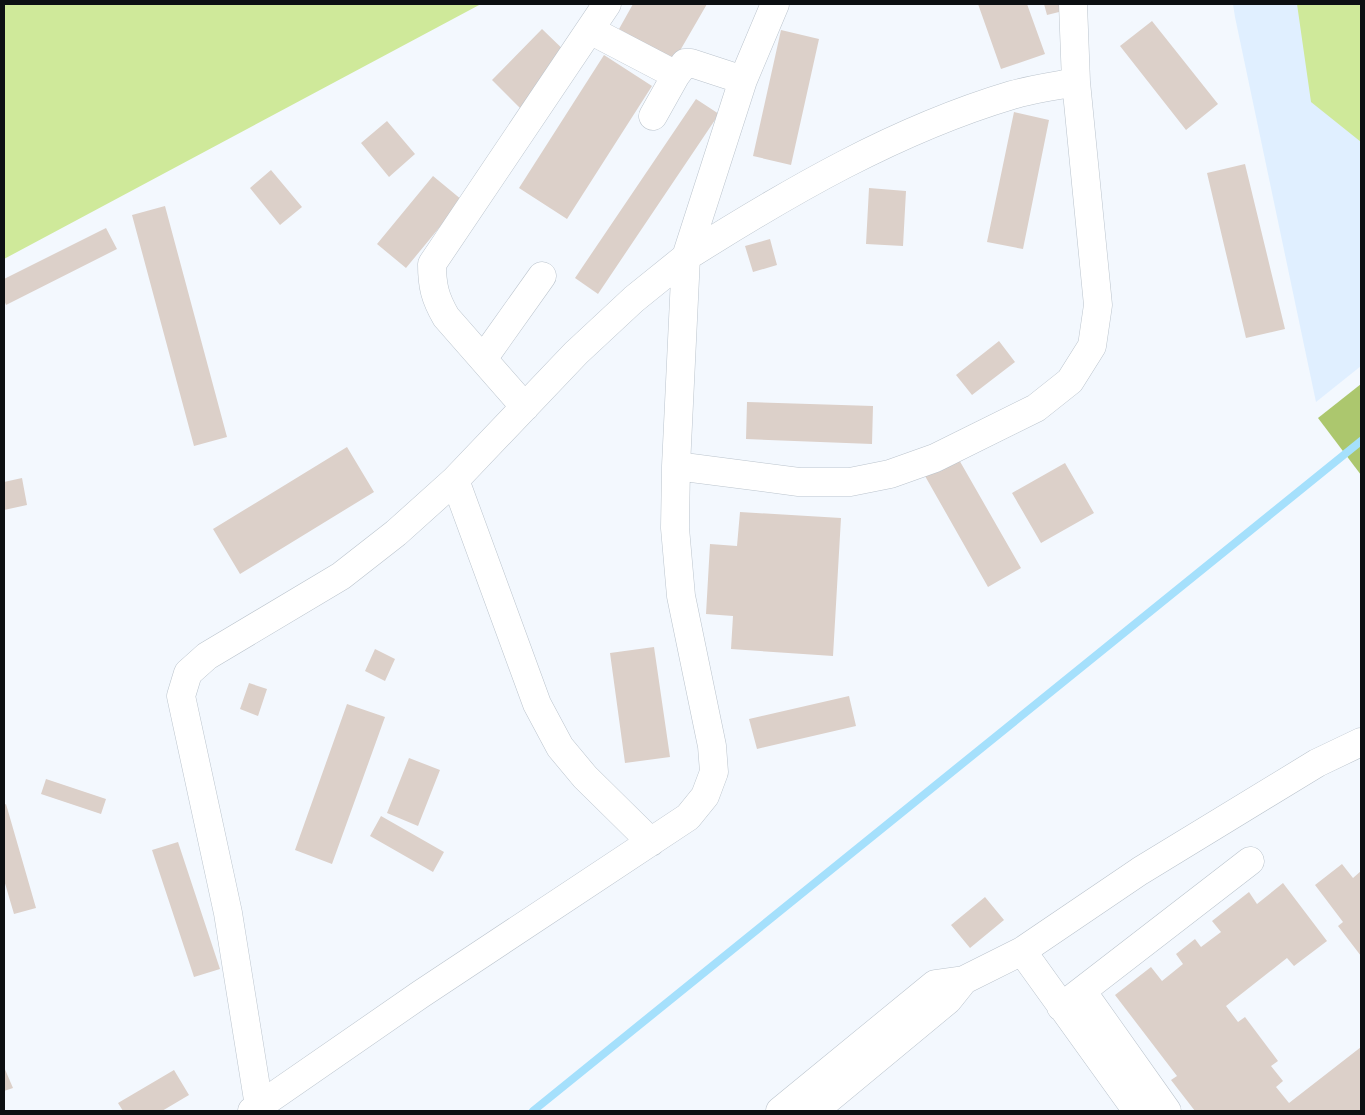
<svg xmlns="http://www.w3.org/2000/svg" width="1365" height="1115" font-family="'Golos Text',sans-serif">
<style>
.built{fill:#e0efff}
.green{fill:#cfe99a}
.forest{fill:#acc76e}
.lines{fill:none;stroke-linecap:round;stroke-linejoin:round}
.stream{stroke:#a5e0fc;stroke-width:8}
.building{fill:#dcd0c9}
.minor-casing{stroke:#bbc4cd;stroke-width:29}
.minor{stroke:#fff;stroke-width:28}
</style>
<rect width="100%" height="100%" fill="#f3f8fe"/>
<path class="built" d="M1233,4h128v362l-45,36 -81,-385z"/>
<path class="green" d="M4,4h477l-477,255z
M1297,4h64v138l-50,-40z"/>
<path class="forest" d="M1361,384v91l-43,-57z"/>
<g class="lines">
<path class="stream" d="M533,1111l828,-670"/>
</g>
<path class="building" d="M633,4h74l-33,57 -55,-32z
M978,4h49l18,50 -44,15z
M1044,4h21l2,6 -20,5z
M1152,21l66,83 -32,26 -66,-84z
M542,29l29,28 -51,51 -28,-28z
M781,30l38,9 -28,126 -38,-9z
M604,55l48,31 -85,133 -48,-31z
M696,99l23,15 -121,180 -23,-16z
M1014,112l35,8 -26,129 -36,-7z
M387,121l28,33 -26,23 -28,-34z
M1245,164l40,165 -39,9 -39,-165z
M271,170l31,37 -22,18 -30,-37z
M433,176l29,24 -56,68 -29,-24z
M869,188l37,3 -3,55 -37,-2z
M165,206l62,231 -33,9 -62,-231z
M106,228l11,21 -111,56 -2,-5v-21z
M770,239l7,26 -24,7 -8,-26z
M999,341l16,21 -43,33 -16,-20z
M747,402l126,4 -1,38 -126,-5z
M347,447l27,45 -134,82 -27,-45z
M958,458l63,110 -33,19 -63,-111z
M1065,463l29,50 -53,30 -29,-50z
M22,478l5,27 -23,5v-28z
M740,512l101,6 -8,138 -102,-7 2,-33 -27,-2 4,-70 27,2z
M654,647l16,110 -45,6 -15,-110z
M375,649l20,10 -10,22 -20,-10z
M249,683l18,6 -9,27 -18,-7z
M849,696l7,30 -99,23 -8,-30z
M347,704l38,13 -53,147 -37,-14z
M409,758l31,12 -22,56 -31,-13z
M46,779l60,20 -5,15 -60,-20z
M6,804l30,104 -22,6 -10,-34v-75z
M381,816l63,36 -11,20 -63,-36z
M178,842l42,127 -26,8 -42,-127z
M1342,864l11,14 8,-7v85l-23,-30 5,-4 -28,-37z
M1283,883l44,58 -33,25 -7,-8 -61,48 12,16 7,-5 33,44 -7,5 12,15 -7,6 13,16 72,-56v64h-166l-24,-31 6,-4 -62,-81 36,-28 11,14 21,-17 -7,-10 19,-15 6,8 20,-15 -9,-11 37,-29 8,12z
M985,897l19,23 -34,28 -19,-23z
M4,1067l9,21 -9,3z
M174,1070l15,25 -27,16h-39l-5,-8z"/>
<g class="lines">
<defs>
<path id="minor" d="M590,30l86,45 9,-12h6l52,17
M653,116l23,-41
M483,359l59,-83
M525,407l-79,-90c-11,-19 -14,-31 -14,-53l175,-260
M676,466l123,16h51l40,-8 45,-16 101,-50 34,-27 22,-35 6,-41 -22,-223
M651,842l-66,-65 -25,-30 -23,-43 -82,-224 121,-127 58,-54 52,-42 57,-177 32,-76
M1022,951l115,160
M1082,991l85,120
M1061,1007l189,-146
M259,1106l-31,-193 -47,-217 7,-23 19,-17 134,-80 55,-43 59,-53
M252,1111l169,-117 267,-177 17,-21 9,-24 -2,-26 -31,-150 -6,-68 1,-62 10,-209c103,-65 209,-127 326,-162 20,-6 43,-9 64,-13l-3,-78
M780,1111l155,-127 29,-4 58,-29 118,-80 177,-108 44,-21
M814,1111l134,-111 16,-20"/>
</defs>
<use href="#minor" class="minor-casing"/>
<use href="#minor" class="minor"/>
</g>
<rect width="1365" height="1115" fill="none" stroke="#0c0f12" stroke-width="10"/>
</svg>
